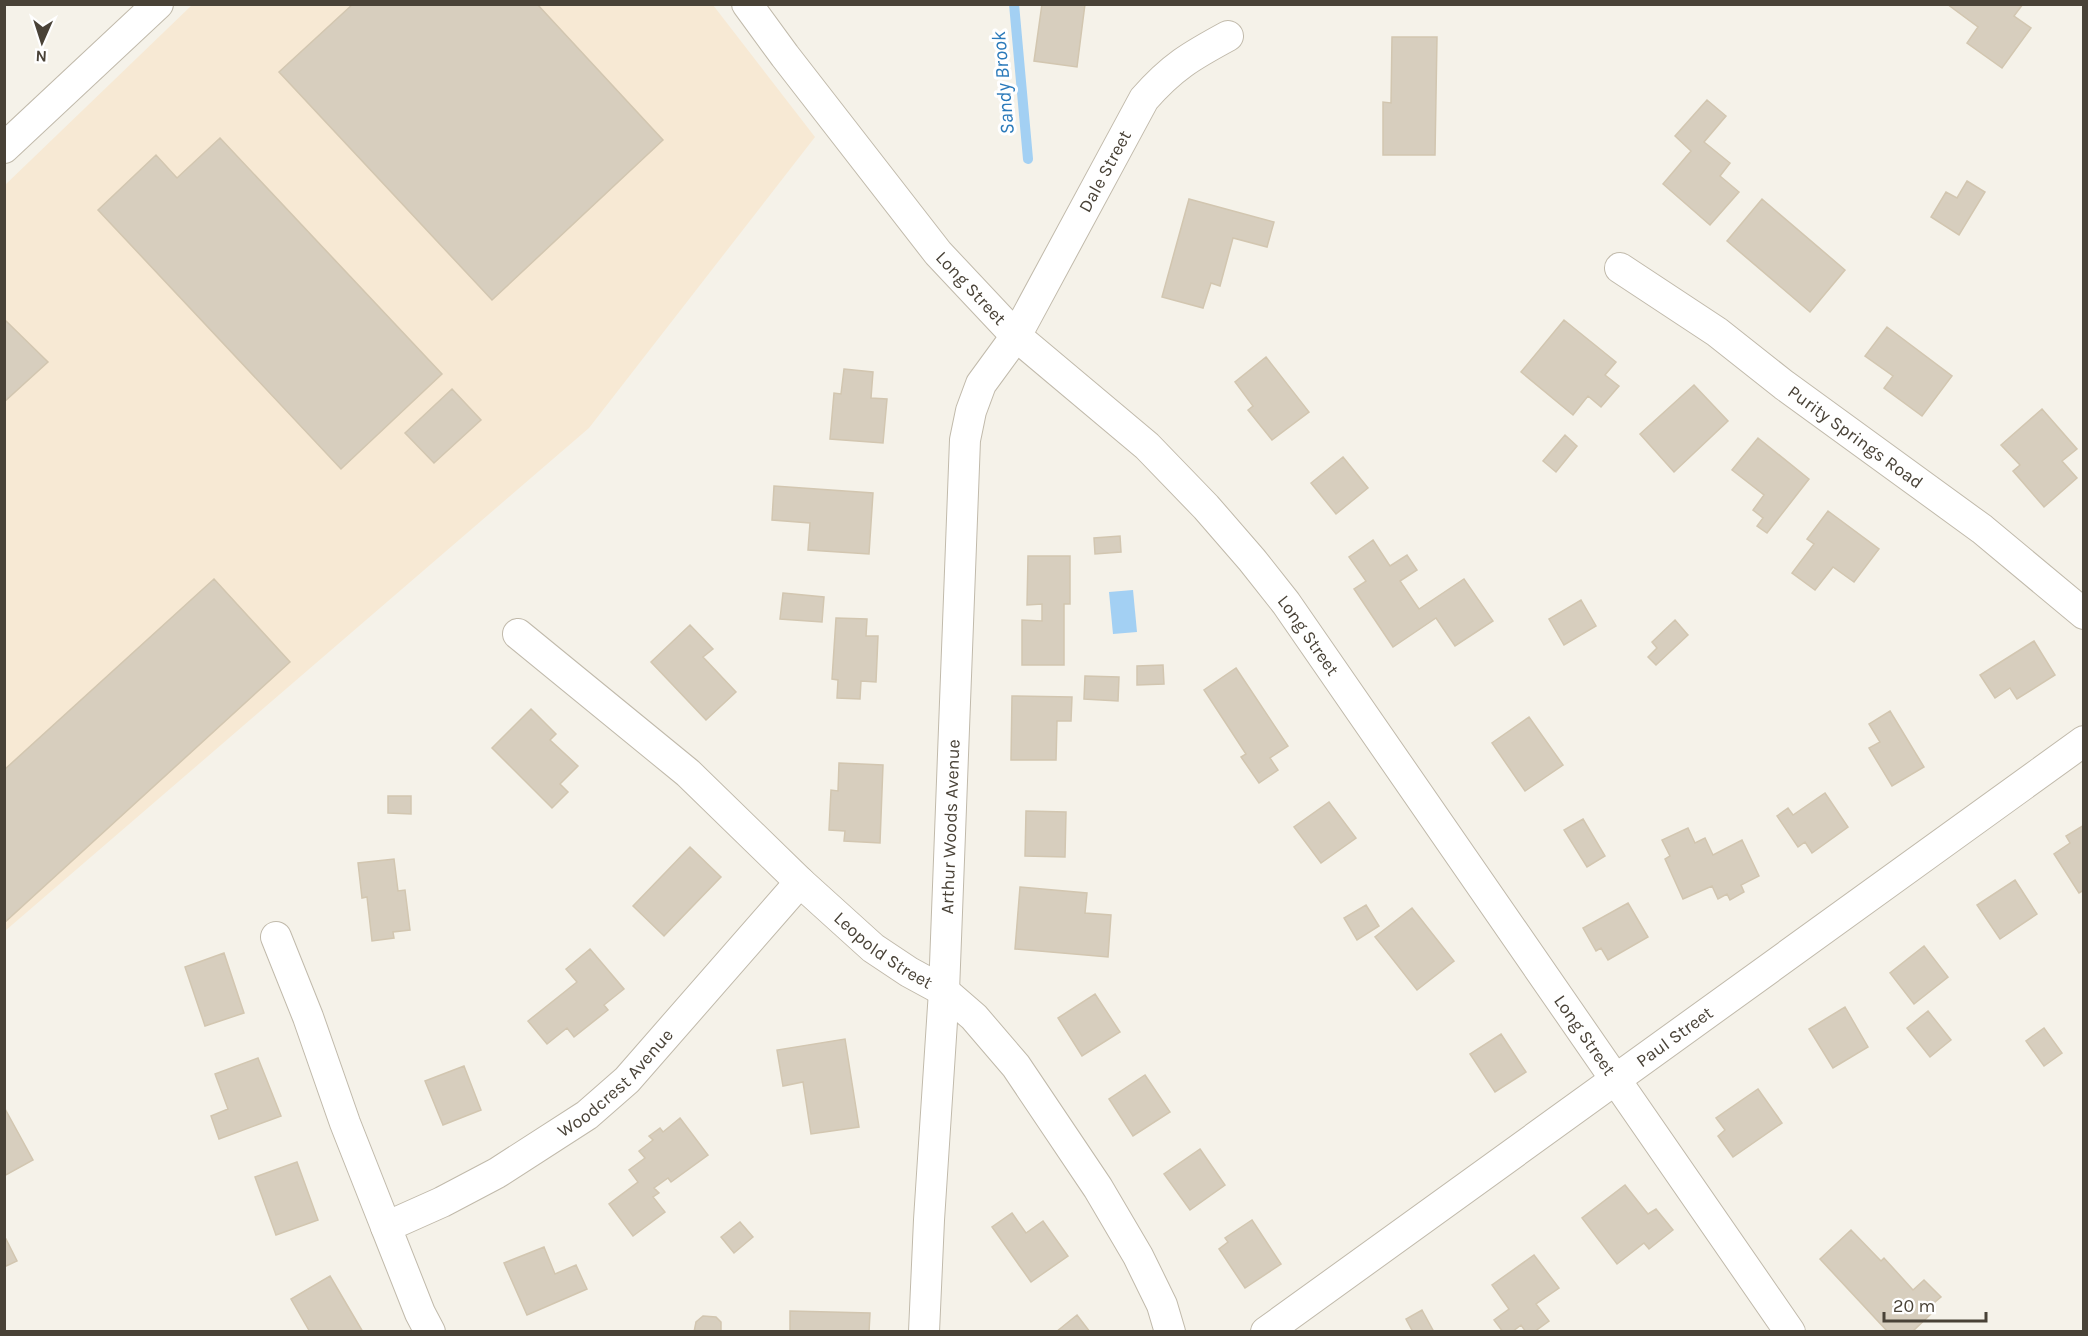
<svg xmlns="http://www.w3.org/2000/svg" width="2088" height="1336" font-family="Karla,sans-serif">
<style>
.commercial{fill:#f7e9d4}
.water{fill:#a3d0f3}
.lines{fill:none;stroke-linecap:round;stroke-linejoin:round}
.stream{stroke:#a3d0f3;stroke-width:10}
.building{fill:#d7cebe;stroke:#d2c6b0;stroke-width:1.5}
.minor-casing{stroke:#c1baab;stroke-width:32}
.minor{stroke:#fff;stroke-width:30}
.labels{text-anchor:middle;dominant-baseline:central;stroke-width:6;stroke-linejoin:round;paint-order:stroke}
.street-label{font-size:18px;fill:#494237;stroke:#fff}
.water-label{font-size:20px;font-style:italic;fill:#2b7aba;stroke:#fff}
</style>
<rect width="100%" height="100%" fill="#f5f2e9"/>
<path class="commercial" d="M192,5h521l102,132 -226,291 -584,503v-746z"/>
<path class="water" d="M1133,590l4,42 -24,2 -4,-42z"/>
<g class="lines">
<path class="stream" d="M1014,4l14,155"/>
</g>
<path class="building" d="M353,4h184l126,136 -171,160 -213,-228z
M1042,4h43l-8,63 -43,-6z
M1947,4h76l-9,12 17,12 -29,40 -35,-25 11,-16z
M1392,37h45l-2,118h-52v-53l8,1z
M1707,100l19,16 -22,26 26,21 -10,13 19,16 -29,33 -47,-41 28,-33 -16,-15z
M220,138l222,236 -101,95 -243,-259 58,-55 21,23z
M1967,181l18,11 -26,43 -28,-18 15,-25 11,6z
M1189,199l85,23 -7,25 -34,-9 -13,48 -9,-3 -8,25 -41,-11z
M1762,199l83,71 -35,42 -83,-71z
M4,319l44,43 -44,40z
M1564,320l52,42 -11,13 14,11 -18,21 -13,-11 -15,19 -52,-43z
M1887,327l65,49 -30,40 -38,-28 9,-12 -28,-20z
M1266,357l43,55 -37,28 -24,-30 5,-4 -18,-24z
M844,369l29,3 -2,26 16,1 -4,44 -53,-4 4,-46 7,1z
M1694,385l34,36 -54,51 -34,-38z
M452,389l29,31 -47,43 -29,-30z
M2042,409l35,40 -15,12 15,17 -33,29 -31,-36 7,-6 -19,-20z
M1565,435l12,11 -21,26 -13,-11z
M1758,438l51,41 -42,54 -10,-7 6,-8 -10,-8 11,-15 -32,-25z
M1343,457l25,31 -32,26 -25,-31z
M774,486l99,7 -4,61 -61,-4 2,-27 -38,-3z
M1828,511l51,38 -25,33 -21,-15 -18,23 -23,-17 22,-29 -7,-5z
M1120,536l1,16 -26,2 -1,-16z
M1373,540l17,26 17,-11 10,15 -17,11 19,28 45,-30 29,42 -38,25 -19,-28 -43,29 -39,-58 12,-8 -17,-24z
M1028,556h42v48h-6v61h-42v-45l20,1v-17l-15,1z
M214,579l76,83 -286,261v-153z
M783,593l41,4 -2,25 -42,-3z
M1581,600l15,26 -32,19 -15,-26z
M836,618l31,1 -1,17h12l-2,46 -15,-1 -1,18 -23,-1 1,-18 -6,-1z
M1675,620l13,15 -32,30 -8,-8 9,-9 -5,-6z
M690,625l23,24 -10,8 33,35 -30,28 -55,-58z
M2034,641l21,34 -38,24 -7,-11 -15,10 -15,-23z
M1163,665l1,19 -27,1v-19z
M1236,668l52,78 -18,12 8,12 -19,13 -18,-26 5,-3 -42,-64z
M1085,676l34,1 -1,24 -34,-2z
M1012,696l60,1 -1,24h-14l-1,39h-45z
M531,709l25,25 -6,6 28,26 -18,18 8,8 -16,16 -60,-60z
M1890,711l34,56 -32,19 -23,-38 11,-6 -11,-18z
M1529,717l34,48 -38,26 -33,-48z
M839,763l44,2 -3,78 -36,-2 1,-10 -16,-1 2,-40 7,1z
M1825,793l23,34 -36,26 -7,-11 -7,5 -21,-31 11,-8 5,7z
M388,796h23v18l-23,-1z
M1329,802l27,36 -35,25 -27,-36z
M1026,811l40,1 -1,45 -40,-1z
M1583,819l22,37 -18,11 -23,-37z
M2084,825v65l-5,3 -25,-39 16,-11 -4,-7z
M1688,828l7,15 10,-5 8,17 29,-15 17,36 -18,9 3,7 -14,8 -3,-6 -9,5 -6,-13 -29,13 -18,-40 5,-3 -8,-16z
M690,847l31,30 -57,59 -31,-30z
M394,859l4,32 7,-1 5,40 -17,2 1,6 -22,3 -5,-44 -5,1 -4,-35z
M2015,880l22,34 -37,25 -23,-34z
M1020,887l67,6 -2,20 26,2 -3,42 -93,-8z
M1628,903l20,34 -40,23 -7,-12 -5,3 -13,-23z
M1366,905l13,21 -22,14 -13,-22z
M1412,908l42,53 -37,29 -42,-53z
M1924,946l24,31 -34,27 -24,-31z
M590,949l34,40 -20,16 4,5 -34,27 -7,-9 -20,16 -19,-23 49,-39 -11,-13z
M224,953l20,60 -39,13 -20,-59z
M1095,994l25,38 -38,24 -24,-38z
M1845,1007l23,40 -35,21 -24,-39z
M1928,1011l23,29 -21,17 -23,-29z
M2044,1028l18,25 -18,13 -18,-25z
M1501,1034l25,38 -31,20 -25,-38z
M845,1039l14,88 -48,7 -8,-52 -20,4 -6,-36z
M258,1058l23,58 -62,23 -8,-23 17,-7 -13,-35z
M464,1066l17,44 -38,15 -18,-44z
M1145,1075l25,37 -37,24 -24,-37z
M1758,1089l24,34 -49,34 -15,-21 7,-6 -9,-12z
M4,1107l29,53 -29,16z
M680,1118l28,37 -37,27 -3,-4 -14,10 5,5 -6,4 12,15 -32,24 -24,-32 29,-22 -9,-12 16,-12 -6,-7 14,-11 -4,-4 11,-8 3,4z
M1200,1149l25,36 -35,25 -26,-36z
M297,1162l21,58 -42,15 -21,-58z
M1625,1185l23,29 8,-5 17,21 -24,19 -5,-6 -27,21 -35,-46z
M1012,1213l14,20 17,-12 25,35 -37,26 -39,-55z
M1252,1220l29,44 -36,24 -26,-39 9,-7 -3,-4z
M740,1222l13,15 -19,16 -13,-16z
M1851,1230l30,31 3,-3 29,32 11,-10 17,17 -13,11 4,5 -20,19h-24l-68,-73z
M6,1239l11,22 -13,6v-27z
M544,1247l11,27 21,-9 11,24 -60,26 -23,-52z
M1534,1255l25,33 -23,16 13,17 -15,11h-8l-5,-7 -9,7h-9l-9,-12 15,-11 -17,-24z
M330,1276l33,56h-53l-19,-33z
M1422,1310l12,22h-21l-7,-13z
M790,1311l80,2 -1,19h-79z
M1077,1315l13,17h-34z
M703,1316l13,1 5,5v10h-27l2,-10z"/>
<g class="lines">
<defs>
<g id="minor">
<path id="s1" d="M747,4l38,52 153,197 78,83 131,110 59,61 46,53 34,43 504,729"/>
<path d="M4,148l154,-144"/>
<path id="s2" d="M1620,268l97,64 67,53 198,144 102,85"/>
<path id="s3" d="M518,634l170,139 112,109 73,66 36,24 35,19 30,26 42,49 82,122 40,68 24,49 8,27"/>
<path d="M276,937l32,80 37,106 41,104"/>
<path id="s4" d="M430,1332l-10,-19 -34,-86 56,-25 55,-29 90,-58 40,-35 173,-198"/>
<path id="s5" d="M924,1332l5,-112 15,-229 21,-551 6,-29 10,-27 35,-48 128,-237c28,-32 47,-43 84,-63"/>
<path id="s6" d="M1266,1332l818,-591"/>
</g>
</defs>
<use href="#minor" class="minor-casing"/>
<use href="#minor" class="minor"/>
</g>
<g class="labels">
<g class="street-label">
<text stroke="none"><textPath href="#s5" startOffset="1198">Dale Street</textPath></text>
<text stroke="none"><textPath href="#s1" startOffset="362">Long Street</textPath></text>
<text stroke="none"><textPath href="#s2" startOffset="290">Purity Springs Road</textPath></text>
<text stroke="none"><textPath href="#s1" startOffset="848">Long Street</textPath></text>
<text stroke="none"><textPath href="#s5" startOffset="506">Arthur Woods Avenue</textPath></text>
<text stroke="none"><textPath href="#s3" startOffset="484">Leopold Street</textPath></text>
<text stroke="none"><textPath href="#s1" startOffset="1334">Long Street</textPath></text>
<text stroke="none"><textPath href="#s6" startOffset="504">Paul Street</textPath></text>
<text stroke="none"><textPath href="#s4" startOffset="387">Woodcrest Avenue</textPath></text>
</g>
<g class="water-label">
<text transform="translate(1003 83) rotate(-95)">Sandy Brook</text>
</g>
</g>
<rect width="2088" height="1336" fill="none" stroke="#494237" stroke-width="12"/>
<g transform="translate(42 42) rotate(183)" stroke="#ffffff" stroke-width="4.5" paint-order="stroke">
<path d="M0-4.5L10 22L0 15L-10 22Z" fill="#494237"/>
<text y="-9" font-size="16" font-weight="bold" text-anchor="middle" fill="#494237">N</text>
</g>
<path d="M1884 1312v9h102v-9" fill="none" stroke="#494237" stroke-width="3"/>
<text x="1893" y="1312" font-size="18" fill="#494237" stroke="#ffffff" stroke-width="4.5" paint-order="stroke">20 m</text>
</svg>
